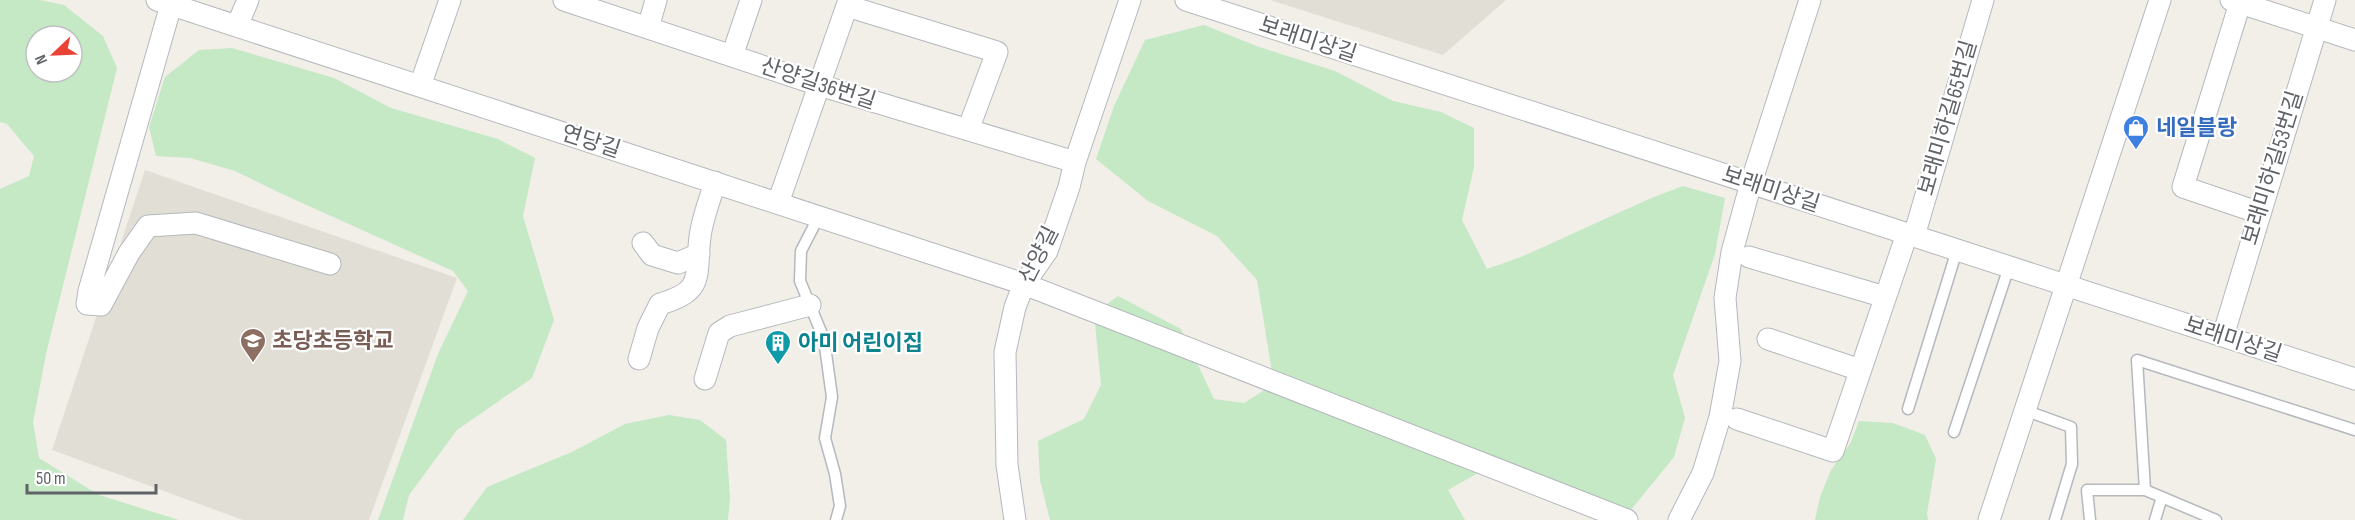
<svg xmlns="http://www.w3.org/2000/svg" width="2355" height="520" font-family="'Sofia Sans Condensed','Noto Sans KR',sans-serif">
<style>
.education{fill:#e1ded6}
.green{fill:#c5e8c5;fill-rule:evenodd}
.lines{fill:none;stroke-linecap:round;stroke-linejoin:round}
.lane-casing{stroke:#b5b8bc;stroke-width:13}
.street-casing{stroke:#b5b8bc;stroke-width:23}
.lane{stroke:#fff;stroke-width:10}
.street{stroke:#fff;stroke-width:21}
.labels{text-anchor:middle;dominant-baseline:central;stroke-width:4.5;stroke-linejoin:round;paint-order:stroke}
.street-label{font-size:22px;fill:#5f6368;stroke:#fff}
.shop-label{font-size:22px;font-weight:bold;fill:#366cbe;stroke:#fff;text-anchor:start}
.education-label{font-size:22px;font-weight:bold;fill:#785e54;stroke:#fff;text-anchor:start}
.culture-label{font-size:22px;font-weight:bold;fill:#0d838f;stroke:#fff;text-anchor:start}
</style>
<rect width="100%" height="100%" fill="#f1efe8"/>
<path class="education" d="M1270,0h236l-63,55z
M145,170l312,108 -88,242h-126l-191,-70z"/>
<path class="green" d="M0,0h40l24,5 39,31 14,32 -71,286 -13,68 6,36 60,37 80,25h-179v-331l29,-13 5,-20 -27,-32 -7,-2zM36,36h36v36h-36z
M1204,25l55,22 76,24 58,30 48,11 33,16v39l-12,53 25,49 34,-12 128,-58 34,-13 42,12 -10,56 -42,121 12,43 -11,39 -48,59 -127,-55 -51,29 17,30h-415l-10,-40 -2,-39 46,-22 17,-34 -7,-71 24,-18 63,33 33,70 30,4 30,-19 -17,-104 -40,-44 -69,-35 -52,-42 18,-53 31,-66z
M232,48l102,30 57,30 107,31 37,19 -12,58 31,104 -22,58 -75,52 -48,65 -6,25h-25l60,-166 30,-63 -15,-20 -173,-78 -45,-22 -45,-13 -34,-2 -7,-29 16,-50 34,-27z
M669,415l31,5 26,20 4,58 -2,22h-265l24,-33 85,-35 53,-28z
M1859,421l34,2 32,12 11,24 -9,54 1,7h-113l5,-23 11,-27 19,-26z"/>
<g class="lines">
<defs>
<path id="lane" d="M819,216l-18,35 -1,30 24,58 8,58 -7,41 10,36 5,32 -4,14
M1908,409l49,-159
M2024,410l47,17 1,37 -17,56
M1954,432l55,-165
M2145,490l-8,-130 218,70
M2090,520l-3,-30h58l71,30
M2155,520l7,-23"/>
<path id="street" d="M157,0l867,284 603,236
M564,0l255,85 256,77
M1186,0l1169,379
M2231,0l124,40
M2241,0l-58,187 77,26
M171,5l-82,286 -2,13 14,1 28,-52 19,-27 48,-3 134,41
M847,6l150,46 -29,78
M237,26l11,-26
M648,28l8,-28
M732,56l19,-56
M420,86l30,-86
M778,203l71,-203
M1914,236l69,-236
M643,243l9,12 26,8 21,-9
M1749,257l136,40
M2223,336l102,-336
M1768,339l92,31
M639,359l9,-31 12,-24c46,-13 35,-29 40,-67 2,-18 10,-37 15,-55
M705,379l14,-46 11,-7 80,-21
M1737,419l96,32 74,-217
M1015,520l-8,-55 -2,-113 10,-45 9,-23 23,-33 22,-64 6,-25 55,-162
M1679,520l24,-47 17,-56 10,-56 -5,-63 7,-46 19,-69 59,-183
M1989,520l171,-520"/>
</defs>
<use href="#lane" class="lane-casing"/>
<use href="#street" class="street-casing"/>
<use href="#lane" class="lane"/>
<use href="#street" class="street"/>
</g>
<defs>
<symbol id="shop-pin" viewBox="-11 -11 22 30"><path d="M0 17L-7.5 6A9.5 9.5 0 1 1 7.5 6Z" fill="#3f7fe0" stroke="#fff"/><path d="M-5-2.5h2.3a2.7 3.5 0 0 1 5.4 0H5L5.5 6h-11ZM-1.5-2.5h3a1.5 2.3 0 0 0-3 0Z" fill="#fff"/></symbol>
<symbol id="school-pin" viewBox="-11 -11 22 30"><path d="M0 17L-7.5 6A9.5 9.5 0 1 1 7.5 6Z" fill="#8d6e63" stroke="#fff"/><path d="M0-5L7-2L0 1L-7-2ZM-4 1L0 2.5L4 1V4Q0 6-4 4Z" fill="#fff"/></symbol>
<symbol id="building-pin" viewBox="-11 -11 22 30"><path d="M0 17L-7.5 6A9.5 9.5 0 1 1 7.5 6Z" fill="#0f9aa8" stroke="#fff"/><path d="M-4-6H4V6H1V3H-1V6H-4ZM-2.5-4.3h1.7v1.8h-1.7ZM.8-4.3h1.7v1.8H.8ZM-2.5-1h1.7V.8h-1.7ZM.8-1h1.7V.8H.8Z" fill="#fff"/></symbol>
</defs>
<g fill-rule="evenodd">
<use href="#shop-pin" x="2121" y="113" width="30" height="40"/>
<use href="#school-pin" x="238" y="326" width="30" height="40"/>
<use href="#building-pin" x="763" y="328" width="30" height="40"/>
</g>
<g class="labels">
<g class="street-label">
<text transform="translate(1308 40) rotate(18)">보래미상길</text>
<text transform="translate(818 84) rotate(18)">산양길36번길</text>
<text transform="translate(1948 118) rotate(-74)">보래미하길65번길</text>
<text transform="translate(591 142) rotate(18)">연당길</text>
<text transform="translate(2273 168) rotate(-73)">보래미하길53번길</text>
<text transform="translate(1771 190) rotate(18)">보래미상길</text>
<text transform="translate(1039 255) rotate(-63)">산양길</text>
<text transform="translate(2233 340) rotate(18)">보래미상길</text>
</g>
<g class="shop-label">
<text x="2156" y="128">네일블랑</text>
</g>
<g class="education-label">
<text x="272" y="341">초당초등학교</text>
</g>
<g class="culture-label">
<text x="798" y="343">아미 어린이집</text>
</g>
</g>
<g transform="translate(54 54) rotate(247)"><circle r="28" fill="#ffffff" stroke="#bfc1c3" stroke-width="1.5"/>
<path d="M0-4.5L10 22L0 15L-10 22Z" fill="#ea4335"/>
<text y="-9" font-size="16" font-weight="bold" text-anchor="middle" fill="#5f6368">N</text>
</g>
<path d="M27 484v9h129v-9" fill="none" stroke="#5f6368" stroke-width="3"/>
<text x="36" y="484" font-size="18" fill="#5f6368" stroke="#ffffff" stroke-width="4.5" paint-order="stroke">50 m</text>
</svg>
